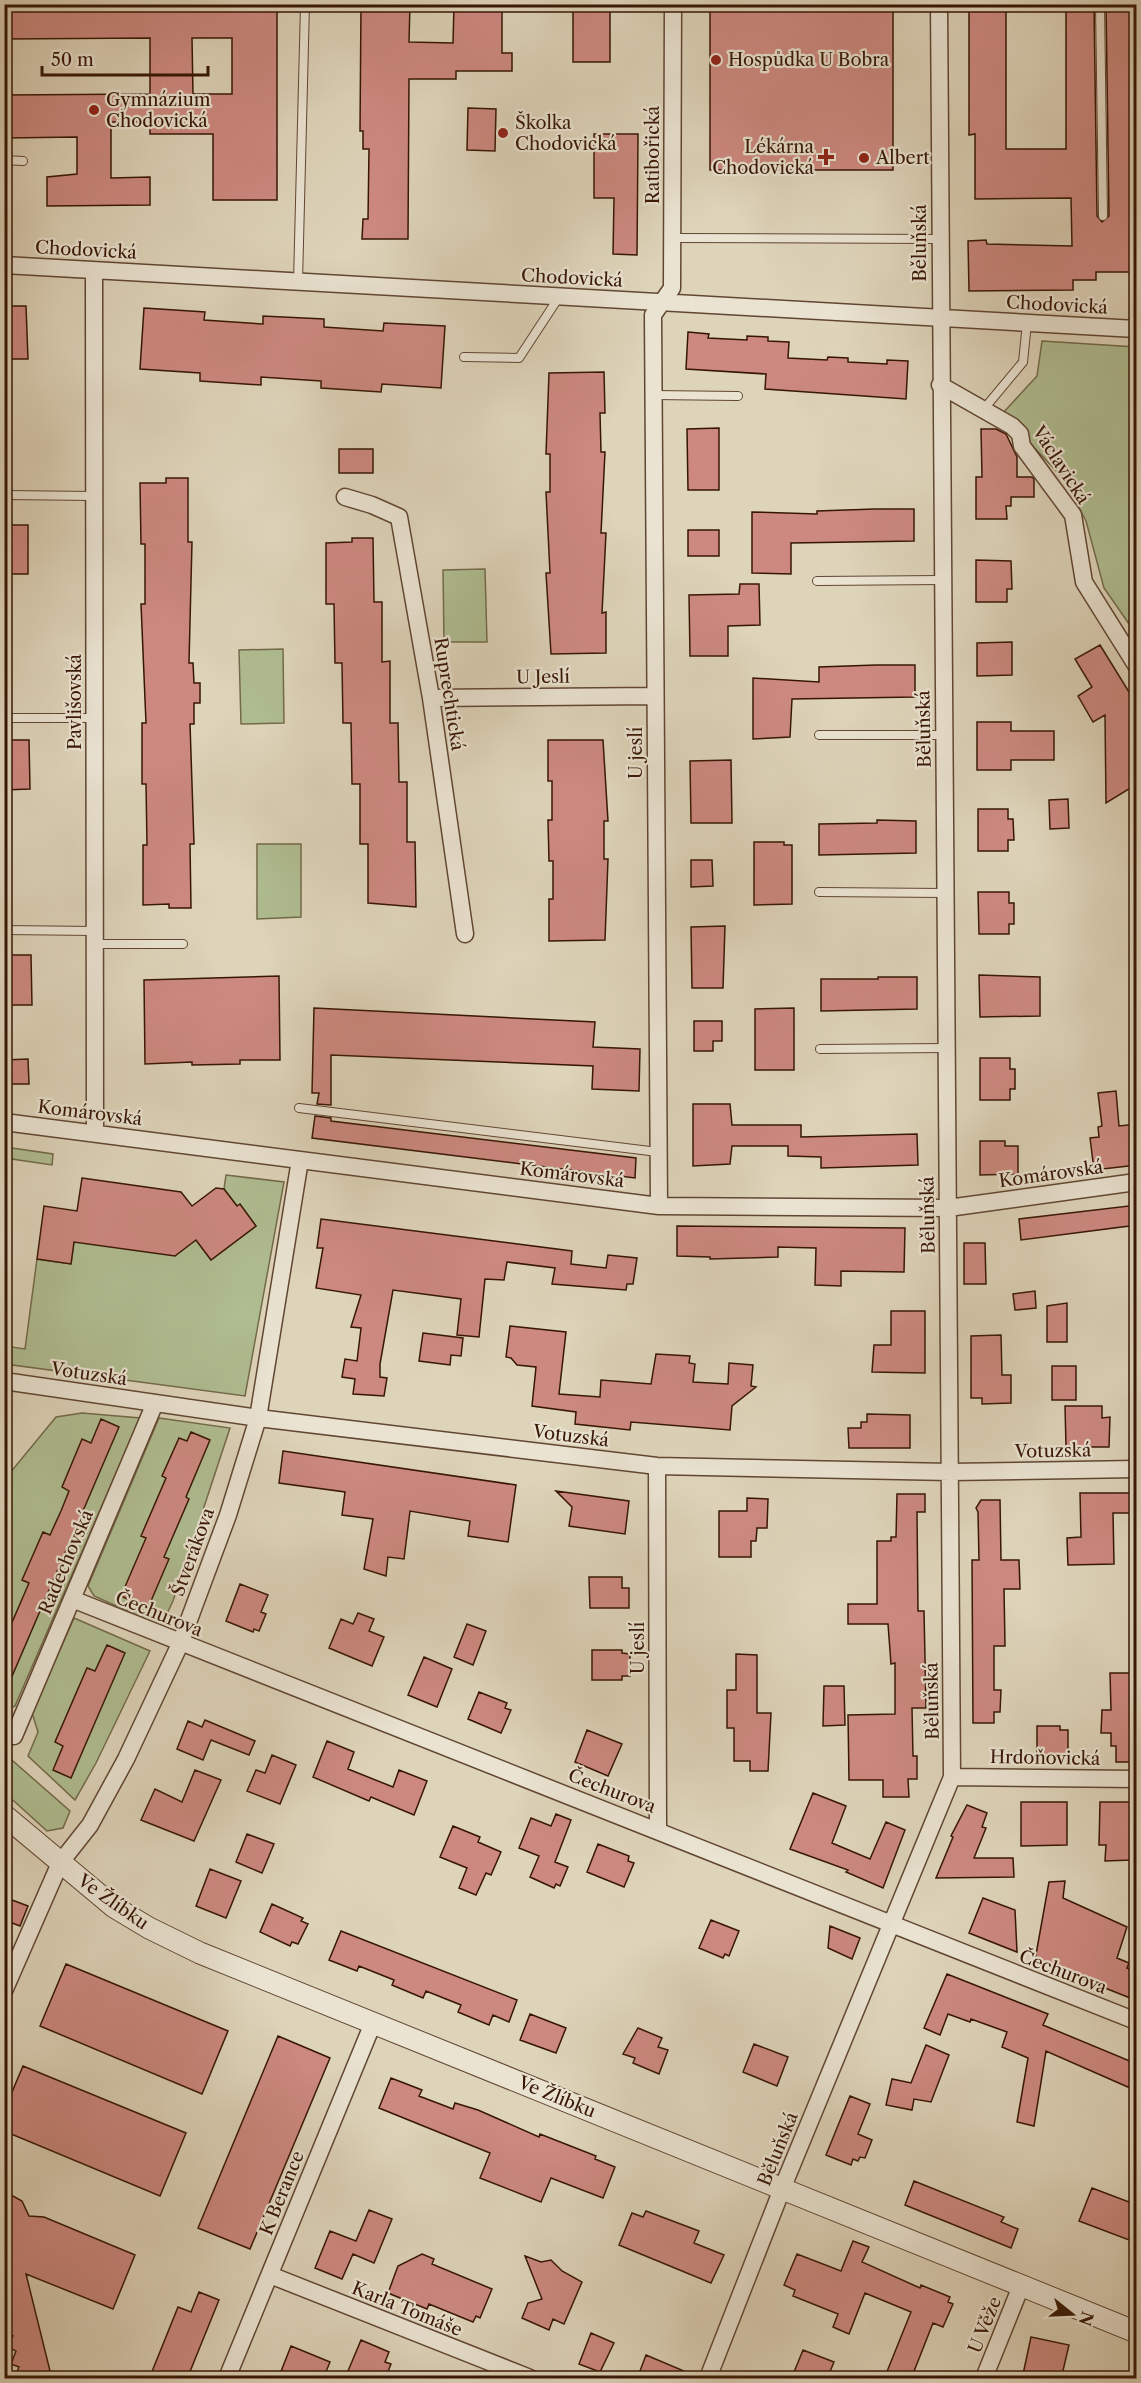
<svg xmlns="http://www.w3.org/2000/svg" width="1141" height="2383" font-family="'Libre Caslon Text',serif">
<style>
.green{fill:#afbd91;stroke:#736a4a;stroke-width:1.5}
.building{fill:#cd8980;stroke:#371604;stroke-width:1.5;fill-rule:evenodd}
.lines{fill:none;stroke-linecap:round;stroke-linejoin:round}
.service-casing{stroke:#614632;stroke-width:10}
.minor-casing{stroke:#614632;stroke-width:19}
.tertiary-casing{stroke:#614632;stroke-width:23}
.service{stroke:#eae3d2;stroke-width:8}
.minor{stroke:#eae3d2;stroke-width:16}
.tertiary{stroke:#eae3d2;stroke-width:21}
.poi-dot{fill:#8f2418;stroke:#eae3d2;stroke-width:2}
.labels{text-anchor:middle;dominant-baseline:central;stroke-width:4.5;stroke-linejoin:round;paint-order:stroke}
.poi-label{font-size:18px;fill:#371604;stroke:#eae3d2;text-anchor:start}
.street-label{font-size:18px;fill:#371604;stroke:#eae3d2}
</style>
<rect width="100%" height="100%" fill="#ded4ba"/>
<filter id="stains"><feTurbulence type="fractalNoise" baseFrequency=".00333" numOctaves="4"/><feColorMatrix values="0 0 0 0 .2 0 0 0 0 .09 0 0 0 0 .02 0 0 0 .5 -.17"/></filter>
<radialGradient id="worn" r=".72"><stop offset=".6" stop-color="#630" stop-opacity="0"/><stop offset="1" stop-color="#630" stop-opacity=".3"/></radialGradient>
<path class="green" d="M1042,341l94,6v287l-32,-46 -18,-67 -23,-43 -61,-64 35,-38z
M485,569l2,73h-43l-1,-72z
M283,649l1,74 -43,1 -2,-74z
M257,844h44v73l-44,2z
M5,1147l48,7 -1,11 -47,-7z
M226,1175l58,7 -39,214 -240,-32v-18l20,3 12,-90 34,5 3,-22 122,-2 15,20 45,-34 -16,-21 -3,1 -13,-17z
M82,1413l58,5 -125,288 -10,5v-232l51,-62z
M159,1418l71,10 -57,173 -12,25 -67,-30 -6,-10z
M74,1618l76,33 -54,112 -21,37 -47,-44 10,-24 -6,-19z
M5,1754l65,57 -7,17 -16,3 -42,-38z"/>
<path class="building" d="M4,4h107v7l38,-1v-6h128v196h-64v-66h-63v-12h-39v56l39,-1v28l-103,1v-29l30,-3v-37l-73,1v-43l146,-1v-56l-146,1zM192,38h40v56h-39z
M361,4h49l-1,38 44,1 1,-39h48v49h10v18h-56v8h-47l-1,160h-46l1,-20h5l1,-70h-6v-18h-3z
M573,4h37v58h-37z
M710,4h183v166h-183z
M969,4h37v145h60v-145h28l3,212 5,6 7,-6 -3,-212h31v268h-41v8h-23v10l-104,1 -1,-50 18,-1 1,4 85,2 -1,-48 -96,1v-65l-6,1z
M468,108l28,1 -1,42 -28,-1z
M594,134h44l-1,121 -24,-1 1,-56h-20z
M4,306h22l2,53h-24z
M144,308l61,4 -1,8 59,4v-8l61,3v8l59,4 1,-8 61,3 -4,62 -59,-4 -1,8 -60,-4v-7l-60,-4v8l-61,-4v-8l-60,-4z
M688,332l21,2 -1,4 39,2v-4l21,1v4l21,1 -1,16 39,2 1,-3 20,1v4l39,2v-4l21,1 -2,38 -141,-10 1,-15 -80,-5z
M604,372l1,41h-5l1,39h4l-4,81h5l-4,80 4,-1v41l-55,1 -5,-81h4l-4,-81h4v-38h-4l3,-81z
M719,428v62h-31l-1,-61z
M981,429h15l10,5 11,23v20h15l2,2v18h-23v9h-5l1,13h-31v-42h6z
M339,449h34v24h-34z
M166,478h22v64h4l-3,121h4l1,20h6v20h-6v21h-4l4,120h-4l1,64h-22v-4l-26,1v-60h4l-1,-61h-4v-61h4l-5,-119h4v-60h-4l-1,-61h26z
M875,509h39v32l-123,2v31l-39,-1v-61l65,2v-3z
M4,525h24v49h-24z
M688,530h31v26h-31z
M352,538h21l1,64h8v60l8,-1v62h8l1,59h8v60h8l1,65 -48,-4v-59h-8v-60h-8l-1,-61h-8l-1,-60h-7l-1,-59h-8v-61l26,-1z
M976,560l35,1 1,28h-5v13h-31z
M740,584h19l1,41 -32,1v30h-38l-1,-61 50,-1z
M1012,642v33l-35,1v-33z
M1100,645l37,60v79l-31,19 -1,-88 -12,7 -15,-26 14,-9 -17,-28z
M876,665h39v32l-123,2 -2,38 -37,2v-61l66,4v-15z
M977,722h34v9h43v29h-43v10h-34z
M4,740h25l1,49 -26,1z
M548,740h55l5,81h-4v38h4l-3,81 -56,1v-42h4v-38h-4l-1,-41h4v-39h-4z
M731,760l1,63h-41l-1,-62z
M1068,799l1,29 -19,1 -1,-29z
M978,809h30v10h5l1,21h-6v11h-30z
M877,820l39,1v32l-97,2v-31l58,-1z
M754,842h30v3h8v59l-38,1z
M691,860h21l1,26 -22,1z
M978,892h31v11h5v21h-5v10h-30z
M725,926l-2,62h-31l-1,-61z
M4,955h27l1,50h-28z
M979,975l61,2v39l-60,1z
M279,976l1,84h-40v4l-48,1v-3l-47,2 -1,-84z
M878,977h39v32l-96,2v-32h57z
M314,1008l281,14 -2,25 47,2 -1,42 -47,-2 1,-23 -262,-11v50l-14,-1 2,-11h-7z
M794,1008v62h-39v-61z
M694,1021h28v20h-9v10h-19z
M980,1058h30v11h5v20h-5v11h-30z
M28,1059l1,25h-25v-24z
M1116,1091l3,35 18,-2v41l-43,5 -4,-32 9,-1 -1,-10 4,-1 -4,-33z
M693,1104h37l2,21h69v12l116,-3 1,31 -97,3v-11l-33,-1v-10h-56l-2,18 -37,2z
M315,1116l16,2v3l305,37 -1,20 -323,-40z
M980,1141h25v5h13v28l-38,1z
M82,1178l99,14 11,14 24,-18 8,1 13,17 3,-2 16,22 -45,34 -15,-20 -21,16 -101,-14 -3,22 -34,-5 7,-53 33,5z
M1137,1205v20l-116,15 -2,-21z
M321,1219l251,32 -1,13 35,4 2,-13 29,3 -4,26h-6l-1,6 -74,-6 3,-16 -48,-6 -3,18 -19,-1 -6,58 -22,-2 4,-36 -68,-9 -13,74v13l7,1 -3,18 -31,-2 2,-15 -13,-2 3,-18 12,2 4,-33 -10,-1 10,-32 -45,-7 7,-40h-6z
M677,1226l228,2 -1,44 -63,-1v15l-26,-1 1,-37 -38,-1v10l-68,2v-2l-33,-1z
M964,1243h21l1,41h-22z
M1035,1291l1,17 -21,2 -2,-16z
M1067,1303v39h-20v-36z
M891,1311h34v62l-53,-1 2,-27h17z
M510,1326l56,6 -7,62 41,3 1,-17 50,4 5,-30 34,2 -1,7 6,1 -2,18 35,2 1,-21 24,2 -2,21 5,1 -24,19 -2,24 -99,-8 -1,8 -55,-6 1,-12 -44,-6 4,-39 -19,-2 -6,-7 -5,-1z
M423,1333l40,5 -2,18 -10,-1 -1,10 -31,-4z
M1001,1335l1,40h9v28l-29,1v-6h-11v-62z
M1052,1366h24v34h-24z
M1065,1406h37v12l8,-1 -1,30h-43z
M867,1414l43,1v33h-61l-1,-20h13v-6h6z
M101,1419l18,8 -115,268v-54l25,-58 -7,-3 21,-48 7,3 11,-24 8,-20 -7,-4 20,-48 9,4z
M191,1432l19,8 -24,57 3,2 -25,58 5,2 -21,49 -27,-12 25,-58 -5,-2 25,-58 -4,-2 17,-38 8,3z
M283,1451l233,34 -8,57 -40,-6 2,-15 -60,-10 -6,48 -16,-2 -2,19 -22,-7 9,-50 -31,-4 3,-23 -66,-9z
M556,1491l73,10 -4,33 -56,-8 3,-19z
M1080,1493h57v20h-24l1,51 -46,1 -1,-27 14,-1z
M897,1494h28v18h-8l1,99h6l2,97h-14l1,48h4v23h-9l1,18h-26v-17h-34l-1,-65 47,-1v-51l-4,1 -3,-40h-40v-20h29v-63h14v-4h5z
M747,1498l21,1 -1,29h-10l-1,13h-5v16h-32v-46h28z
M981,1500h19l1,60h18l1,29h-16l1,57h-11v44h7l-1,22h-6v11h-21l-1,-163h7l-1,-48 -2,-4z
M589,1577h33v11h7v20h-39z
M240,1584l28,11 -7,17 5,2 -7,17 -5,-2 -1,3 -27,-11z
M358,1613l16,6 -5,12 15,6 -12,29 -43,-18 12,-29 12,5z
M467,1624l19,7 -13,34 -19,-8z
M107,1645l18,8 -54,125 -18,-8 10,-24 -8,-4 32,-74 8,3z
M592,1650h30v3l8,1v22h-8v4h-30z
M736,1654l21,1v58h14l-3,58h-18v-10h-16v-33h-7v-38h9z
M424,1657l28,12 -15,38 -29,-12z
M1110,1673h27v89h-21v-16h-5v-13h-10l1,-23h9z
M824,1686h20l1,39 -22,1z
M479,1692l28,11 -2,5 6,2 -10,23 -33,-14z
M205,1720l50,21 -6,14 -38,-15 -8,20 -26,-11 11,-28 14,6z
M1037,1726h23v4h8v26h-31z
M587,1730l35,14 -14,32 -33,-14z
M327,1741l27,11 -6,17 45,18 6,-17 28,11 -13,34 -43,-18 -2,4 -56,-24z
M272,1755l24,10 -16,39 -33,-13 9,-21 9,3z
M195,1770l26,10 -27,61 -53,-21 14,-31 27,13z
M813,1793l33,13 -14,37 38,16 16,-37 19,8 -22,58 -37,-16 2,-2 -58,-21z
M1021,1802h46v43l-46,1z
M1100,1802h37v26h-7l1,32 -26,1 1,-16h-7z
M967,1805l20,8 -5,14 4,1 -12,30h39l1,19 -78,1 17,-41 -2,-1z
M556,1814l15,6 -16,42 13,5 -8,19 -4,-2 -2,4 -24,-11 9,-21 -20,-8 12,-30 20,8z
M453,1826l27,11 -2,5 23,10 -10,23 -5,-2 -10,22 -17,-7 8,-20 -27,-11z
M247,1834l27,10 -12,29 -26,-11z
M598,1844l31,12 -1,5 6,2 -10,24 -37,-15z
M210,1869l31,12 -15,37 -30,-12z
M1065,1881l-2,17 64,29 -10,31 12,5 -2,5 10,4v9l-7,17 -95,-38 14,-78z
M4,1897l24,9 -8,20 -16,-6z
M983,1898l32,12 2,42 -48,-19z
M272,1904l31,14 -2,3 7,3 -10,20 -6,-2 -2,4 -30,-14z
M711,1920l28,11 -10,25 -4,-2 -2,4 -24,-10z
M830,1926l30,12 -8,21 -24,-11z
M341,1931l176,69 -8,22 -16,-7 -4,10 -31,-13 3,-7 -35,-14 -3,7 -31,-13 2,-5 -35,-14 -2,5 -28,-11z
M66,1964l162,67 -26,63 -162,-68z
M947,1974l101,40 -5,11 94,39v27l-91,-40 -12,75 -17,-4 11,-64 -26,-11 5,-15 -36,-13 -1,3 -22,-8 -8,21 -16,-7z
M530,2014l36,14 -10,25 -36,-13z
M638,2028l24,10 -4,9 10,3 -9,24 -26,-11 2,-5 -12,-4z
M278,2036l52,22 -80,191 -52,-21z
M754,2044l34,13 -11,29 -34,-14z
M926,2045l23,10 -18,47 -17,-3 -2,11 -26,-5 6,-26 19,4z
M23,2066l163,67 -26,63 -156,-65v-20z
M391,2078l31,12 -3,6 34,13 2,-6 23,7 61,27 1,-3 56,22 -1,3 20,8 -12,31 -52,-20 -10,24 -61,-24 10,-25 -111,-45z
M850,2096l20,8 -12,30 14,6 -7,18 -5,-1 -2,4 -5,-2 -2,6 -25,-10z
M914,2181l90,36 -3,5 17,7 -7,19 -106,-43z
M1092,2188l45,17v38l-58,-22z
M4,2191l18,10 7,15 15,1 91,38 -22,54 -87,-35 26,105h-38l5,-12 -8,-3 5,-13 -8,-4 5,-11 -9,-4z
M369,2210l23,9 -18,44 -21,-9 -11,25 -27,-11 15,-37 26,10z
M646,2211l53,20 -5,12 30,12 -13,28 -92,-38 13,-32 11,4z
M853,2241l16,6 -7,15 58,26 1,-3 29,12 -2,5 5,2 -10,23 -10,-4 -22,56h-27l27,-67 -46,-19 -16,41 -16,-7 5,-13 -45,-18 2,-6 -11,-5 13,-31 44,17z
M422,2254l12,5 -2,5 60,25 -12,29 -4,-2 -3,6 -44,-18 -2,5 -39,-16 10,-27z
M525,2256l16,6 10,-2 11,11 20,11 -18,42 -11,-5 -4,11 -27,-12 6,-15 14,-4z
M199,2292l20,8 -32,79h-38l29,-72 13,5z
M591,2333l23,10 -14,29 -21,-8z
M1031,2337l38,8 -7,30 -6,-1 -1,5h-33z
M361,2340l28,12 -4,10 6,2 -6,15h-18l-19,-8z
M291,2346l39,16 -7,17h-45z
M803,2350l31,12 -7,17h-16l-17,-7z
M646,2355l52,22v2h-61z"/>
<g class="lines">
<defs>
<path id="service" d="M1100,4l3,212
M4,160l19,1
M672,238l267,1
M298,282l7,-278
M464,357l55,1 40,-61
M653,395l85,1
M983,410l40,-48 4,-39
M4,495l90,1
M817,581l125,-1
M4,718h91
M819,735h124
M819,892l126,1
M4,930l91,1
M95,944h88
M820,1049l126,-1
M299,1108l359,44"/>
<path id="minor" d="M4,265l1132,64
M94,271l1,862
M940,385l72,41 8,8 2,12 51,69 11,67 52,83
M345,497l27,8 27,12 32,181 34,236
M431,698l224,-2
M4,1122l655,84 289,2 188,-26
M659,1206l-6,-891 19,-27 1,-284
M4,1381l254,37 399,48 293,6 186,-3
M657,1466l1,364
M72,1599l1064,422
M14,1736l141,-333
M952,1777l184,2
M4,1991l56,-128 30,-38 36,-66 54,-115 48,-129 30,-97 42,-258
M270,2275l260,103
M227,2378l146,-355
M708,2378l74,-189 170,-412 -13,-1773
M984,2378l37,-92"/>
<path id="tertiary" d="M4,1815l110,92 35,21 51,25 936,379"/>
</defs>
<use href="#service" class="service-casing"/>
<use href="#minor" class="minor-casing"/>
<use href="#tertiary" class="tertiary-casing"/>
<use href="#service" class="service"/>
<use href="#minor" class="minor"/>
<use href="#tertiary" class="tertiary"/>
</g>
<g class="poi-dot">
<circle cx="716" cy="60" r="6"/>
<circle cx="94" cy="110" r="6"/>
<circle cx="503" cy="133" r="6"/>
<path d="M823 148h6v6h6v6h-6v6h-6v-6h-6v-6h6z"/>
<circle cx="864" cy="158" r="6"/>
</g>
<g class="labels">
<g class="poi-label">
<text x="728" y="60">Hospůdka U Bobra</text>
<text x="106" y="100">Gymnázium<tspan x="106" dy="21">Chodovická</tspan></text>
<text x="515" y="123">Školka<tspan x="515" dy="21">Chodovická</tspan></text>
<text x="814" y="147" text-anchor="end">Lékárna<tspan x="814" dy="21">Chodovická</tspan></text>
<text x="876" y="158">Albert</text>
</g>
<g class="street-label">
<text transform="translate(653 155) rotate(-90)">Ratibořická</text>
<text transform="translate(920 243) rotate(-90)">Běluňská</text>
<text transform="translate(86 250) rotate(3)">Chodovická</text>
<text transform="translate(572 278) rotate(3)">Chodovická</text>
<text transform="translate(1057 305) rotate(3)">Chodovická</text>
<text transform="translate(1061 465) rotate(57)">Václavická</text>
<text transform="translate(543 677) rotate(-1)">U Jeslí</text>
<text transform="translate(449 694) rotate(81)">Ruprechtická</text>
<text transform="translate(75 702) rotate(-90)">Pavlišovská</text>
<text transform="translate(924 729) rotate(-91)">Běluňská</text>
<text transform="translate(636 753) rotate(-90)">U jeslí</text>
<text transform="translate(90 1113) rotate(7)">Komárovská</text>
<text transform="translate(1051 1174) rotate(-8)">Komárovská</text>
<text transform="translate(572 1175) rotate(7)">Komárovská</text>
<text transform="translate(928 1215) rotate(-91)">Běluňská</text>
<text transform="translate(89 1374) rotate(8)">Votuzská</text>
<text transform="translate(571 1436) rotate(7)">Votuzská</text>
<text transform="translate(1053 1451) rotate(-1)">Votuzská</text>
<text transform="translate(193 1552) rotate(-70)">Štverákova</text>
<text transform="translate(66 1562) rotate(-67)">Radechovská</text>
<text transform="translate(159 1614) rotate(22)">Čechurova</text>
<text transform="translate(638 1648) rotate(-90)">U jeslí</text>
<text transform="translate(932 1701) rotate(-91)">Běluňská</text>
<text transform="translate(1045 1758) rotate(1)">Hrdoňovická</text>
<text transform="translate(612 1791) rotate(21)">Čechurova</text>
<text transform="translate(113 1902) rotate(35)">Ve Žlíbku</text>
<text transform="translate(1063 1972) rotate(21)">Čechurova</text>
<text transform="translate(557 2097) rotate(22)">Ve Žlíbku</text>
<text transform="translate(778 2149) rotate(-68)">Běluňská</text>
<text transform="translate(282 2193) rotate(-68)">K Berance</text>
<text transform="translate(407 2309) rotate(22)">Karla Tomáše</text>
<text transform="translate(985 2325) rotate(-68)">U Věže</text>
</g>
</g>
<rect width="1141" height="2383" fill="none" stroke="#ded4ba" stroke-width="24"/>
<rect x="6" y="6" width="1129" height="2371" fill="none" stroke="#371604" stroke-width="3"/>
<rect x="12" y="12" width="1117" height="2359" fill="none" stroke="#371604" stroke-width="1.5"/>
<g transform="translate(1072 2314) rotate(108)" stroke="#eae3d2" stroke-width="4.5" paint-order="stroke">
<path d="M0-4.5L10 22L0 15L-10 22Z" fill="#371604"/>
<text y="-9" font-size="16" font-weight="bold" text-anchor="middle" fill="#371604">N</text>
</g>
<path d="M42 66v9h166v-9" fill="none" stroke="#371604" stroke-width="3"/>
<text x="51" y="66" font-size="18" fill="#371604" stroke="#eae3d2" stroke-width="4.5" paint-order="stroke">50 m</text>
<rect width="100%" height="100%" filter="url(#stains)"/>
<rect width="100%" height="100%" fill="url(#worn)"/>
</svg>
